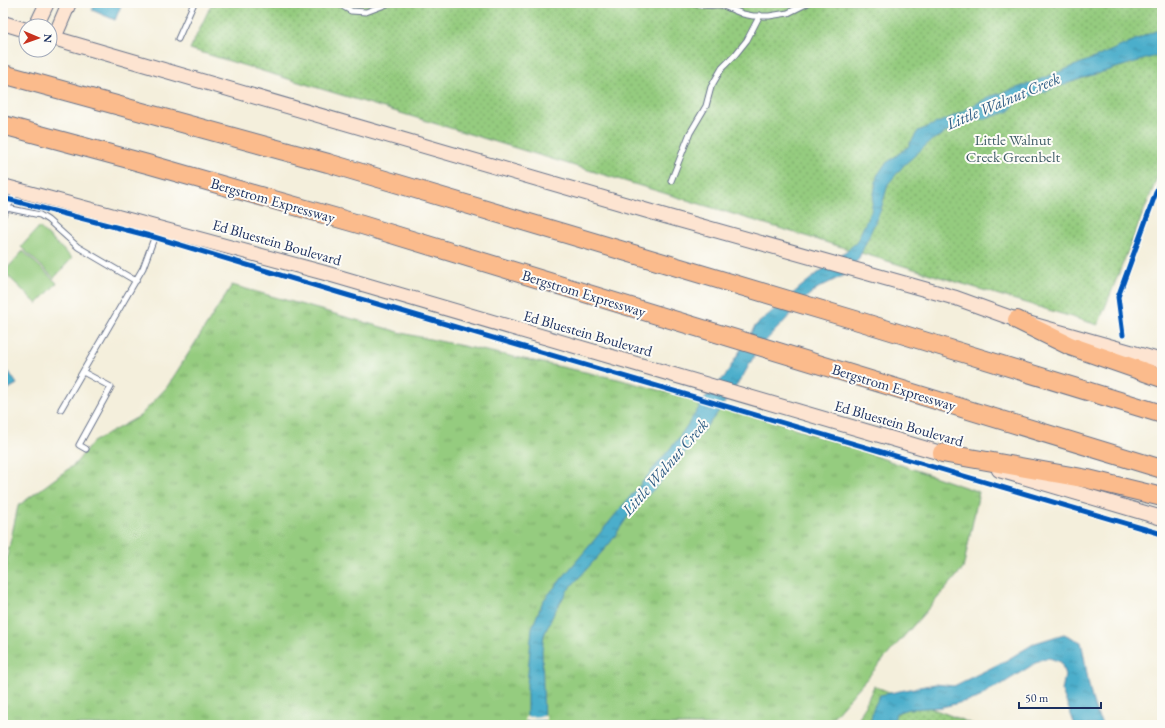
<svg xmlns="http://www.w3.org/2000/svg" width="1165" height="728" font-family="'EB Garamond',serif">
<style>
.grass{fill:url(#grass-tufts);stroke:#587e6e}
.park{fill:url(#park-dots);stroke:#587e6e}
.pitch{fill:#95cc7f;stroke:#587e6e}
.water{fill:url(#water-ripples);stroke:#336e94}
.pier{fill:#f4efdc}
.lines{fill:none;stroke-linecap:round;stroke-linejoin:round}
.lane-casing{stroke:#67728a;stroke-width:7}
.secondary-casing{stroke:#67728a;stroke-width:16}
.highway-casing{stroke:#67728a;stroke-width:20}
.lane{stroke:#fff;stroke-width:5}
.secondary{stroke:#fde4d1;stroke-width:14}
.highway{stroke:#fbbb8c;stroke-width:18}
.cycleway-casing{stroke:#fdfcf7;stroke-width:8}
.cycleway{stroke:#0057b8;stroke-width:5}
.labels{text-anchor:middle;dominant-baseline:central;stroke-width:4;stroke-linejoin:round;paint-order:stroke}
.park-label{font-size:15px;fill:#405e68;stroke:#fdfcf7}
.street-label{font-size:15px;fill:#1b2f5e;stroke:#fdfcf7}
.water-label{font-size:16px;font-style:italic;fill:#2c5b84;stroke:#fdfcf7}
</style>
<defs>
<pattern id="grass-tufts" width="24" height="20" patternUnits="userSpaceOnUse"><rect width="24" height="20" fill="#95cc7f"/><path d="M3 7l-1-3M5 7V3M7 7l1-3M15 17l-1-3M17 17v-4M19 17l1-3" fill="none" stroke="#79a66b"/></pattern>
<pattern id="park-dots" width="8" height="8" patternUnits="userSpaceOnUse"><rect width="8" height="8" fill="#95cc7f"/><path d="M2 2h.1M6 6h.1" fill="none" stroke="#79a66b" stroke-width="1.8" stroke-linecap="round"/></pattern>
<pattern id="water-ripples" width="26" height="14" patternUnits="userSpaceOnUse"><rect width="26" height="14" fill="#4baecb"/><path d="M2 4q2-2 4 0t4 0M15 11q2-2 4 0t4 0" fill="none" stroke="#3e8ea8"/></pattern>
</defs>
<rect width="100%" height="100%" fill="#fdfcf7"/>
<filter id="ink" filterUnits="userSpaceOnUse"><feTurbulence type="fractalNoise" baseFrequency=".025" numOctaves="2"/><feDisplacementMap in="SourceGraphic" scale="8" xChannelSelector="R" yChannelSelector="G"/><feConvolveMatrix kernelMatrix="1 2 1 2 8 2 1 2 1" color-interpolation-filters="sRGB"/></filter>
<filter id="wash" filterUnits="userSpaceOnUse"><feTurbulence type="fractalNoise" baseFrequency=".012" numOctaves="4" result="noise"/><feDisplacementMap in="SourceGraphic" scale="16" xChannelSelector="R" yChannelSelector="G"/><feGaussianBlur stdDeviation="0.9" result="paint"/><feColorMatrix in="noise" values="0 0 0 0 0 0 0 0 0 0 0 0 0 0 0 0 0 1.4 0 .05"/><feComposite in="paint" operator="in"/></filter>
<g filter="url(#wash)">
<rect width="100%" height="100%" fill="#f4efdc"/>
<path class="grass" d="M232,285l174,49 212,45 162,44 199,69 -16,77 -137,156h-823v-149l15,-70 57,-42 18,-22 47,-26 27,-29z"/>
<path class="park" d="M212,3h950v163l-64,159 -908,-276z
M874,686l101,39h-119z"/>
<path class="pitch" d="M39,227l33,31 -18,20 -33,-31z
M23,251l34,32 -20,21 -33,-32z"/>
<path class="water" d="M96,3h26l-7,17 -23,-10z
M1162,28v26l-76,23 -69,24 -7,10 -24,8h-15l-39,21 -28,25 -16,19 -7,25 -23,51 -14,15 -26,13 -9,7 -51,54 -15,27 -27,39 -58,70 -27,27 -21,31 -43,48 -13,22 -10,22 -2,15 2,75h-17v-40l5,-57 11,-27 53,-63 82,-99 31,-46 16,-17 30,-50 48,-41 53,-42 15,-32 6,-35 8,-12 23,-17 10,-16 36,-15 35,-19 40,-13 70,-28z
M3,371l6,1 8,12 -14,8z
M1064,634l17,8c6,23 8,64 22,83h-28l-13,-34 3,-16 -4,-13 -12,-4 -7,1 -43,27 -9,3 -11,9 -37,9 -34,2 -12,4 -3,12h-23l3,-16 7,-14 55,-11 19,2 53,-26 28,-17z"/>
<path class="pier" d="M546,716v4l-21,1v-4z"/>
</g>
<g filter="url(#ink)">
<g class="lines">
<defs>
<path id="lane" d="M337,3l14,8 15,1 24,-9
M690,3c13,3 25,4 38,0
M721,5l22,9 10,2h16l19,-3 20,-10
M178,39l16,-36
M671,181l19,-48 16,-27 5,-19 11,-19 13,-13 12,-15 13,-25
M7,208l33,7 8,5 30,27 58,34
M3,215l9,-15 4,-9
M83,372l28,15 -32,58 7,4
M61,409l82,-141 14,-38"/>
<path id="secondary" d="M3,23l23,7
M36,26l11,-23
M50,37l615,179 291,82 61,22 145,41
M54,38l15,-35
M3,186l322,87 626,183
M999,470l163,48"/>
<path id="highway" d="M3,74l325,89 534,159 300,92
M3,125l148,40 211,60 800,244
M1017,320l53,26 92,32
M942,453l146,26 74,18"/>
</defs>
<use href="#lane" class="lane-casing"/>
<use href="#secondary" class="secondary-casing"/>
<use href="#highway" class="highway-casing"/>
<use href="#lane" class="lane"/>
<use href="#secondary" class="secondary"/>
<use href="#highway" class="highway"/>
<defs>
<path id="cycleway" d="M3,198l151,39 186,56 822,241
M1123,335l-5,-38 44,-121"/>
</defs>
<use href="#cycleway" class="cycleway-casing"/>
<use href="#cycleway" class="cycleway"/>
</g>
</g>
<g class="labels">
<g class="park-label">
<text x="1013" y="139">Little Walnut<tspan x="1013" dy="17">Creek Greenbelt</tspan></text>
</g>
<g class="street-label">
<text transform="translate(273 200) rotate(16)">Bergstrom Expressway</text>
<text transform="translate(277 242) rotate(16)">Ed Bluestein Boulevard</text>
<text transform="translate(584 293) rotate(17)">Bergstrom Expressway</text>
<text transform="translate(588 333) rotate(16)">Ed Bluestein Boulevard</text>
<text transform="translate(894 387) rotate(17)">Bergstrom Expressway</text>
<text transform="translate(899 423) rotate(16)">Ed Bluestein Boulevard</text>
</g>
<g class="water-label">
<text transform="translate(1003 101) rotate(-23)">Little Walnut Creek</text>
<text transform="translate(665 467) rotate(-49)">Little Walnut Creek</text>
</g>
</g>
<rect width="1165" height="728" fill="none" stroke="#fdfcf7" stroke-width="16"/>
<g transform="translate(38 38) rotate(92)"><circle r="19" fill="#fdfcf7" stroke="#a3aaba"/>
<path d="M0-3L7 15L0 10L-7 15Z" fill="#c8321e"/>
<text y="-6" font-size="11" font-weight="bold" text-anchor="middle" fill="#1b2f5e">N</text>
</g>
<path d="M1019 702v6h82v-6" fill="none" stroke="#1b2f5e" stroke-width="2"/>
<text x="1025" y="702" font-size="12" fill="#1b2f5e" stroke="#fdfcf7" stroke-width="3" paint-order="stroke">50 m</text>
</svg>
